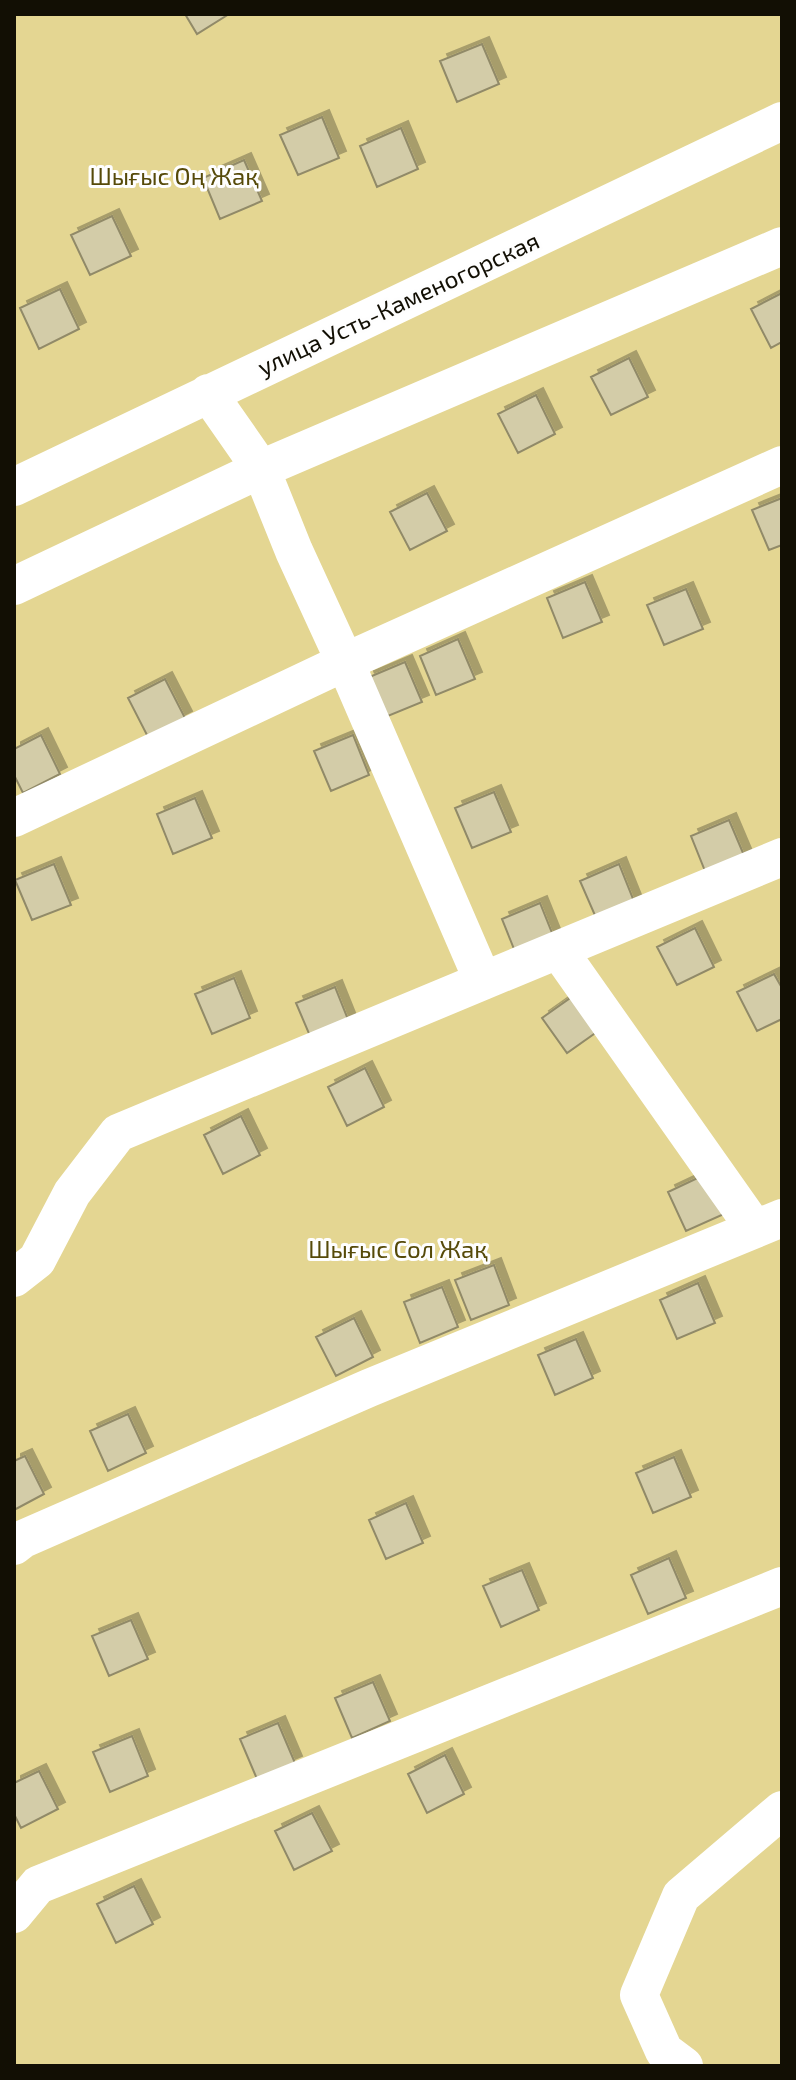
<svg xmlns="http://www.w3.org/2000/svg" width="796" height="2080" font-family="'Exo 2',sans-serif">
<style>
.green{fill:#e4d692}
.building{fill:#d3cca8;stroke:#918a68;stroke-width:2;filter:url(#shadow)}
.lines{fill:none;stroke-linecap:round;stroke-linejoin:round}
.minor{stroke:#fff;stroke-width:38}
.labels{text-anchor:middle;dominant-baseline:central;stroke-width:6;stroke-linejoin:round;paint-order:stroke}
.park-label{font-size:24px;fill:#564a09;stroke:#fefefe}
.street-label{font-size:24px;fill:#120f04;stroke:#fefefe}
</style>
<defs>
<filter id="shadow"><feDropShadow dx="7" dy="-7" stdDeviation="0" flood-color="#0004"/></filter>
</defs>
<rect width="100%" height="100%" fill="#faf2cd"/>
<path class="green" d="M14,14h768v2052h-768z"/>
<path class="building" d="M185,14h44l-32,20z
M482,44l17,40 -42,18 -17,-41z
M322,117l17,41 -41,17 -18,-40z
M401,128l17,41 -41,18 -17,-41z
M244,160l18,41 -42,18 -17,-41z
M112,216l19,40 -41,19 -19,-40z
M60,289l19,40 -40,20 -19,-41z
M782,293v49l-11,6 -20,-39z
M629,358l19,39 -37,18 -20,-38z
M536,395l19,39 -37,19 -20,-39z
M427,493l20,38 -37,19 -20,-38z
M782,498v47l-13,5 -17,-40z
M585,582l17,40 -39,16 -16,-40z
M686,589l17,40 -39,16 -17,-40z
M458,639l17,40 -39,16 -16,-39z
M405,662l17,40 -39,16 -16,-40z
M165,679l20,39 -37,19 -20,-39z
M41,735l19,39 -37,19 -9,-18v-26z
M353,735l16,40 -38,16 -17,-40z
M494,792l17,40 -39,16 -17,-40z
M195,798l17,40 -39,16 -16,-40z
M729,820l17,40 -39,16 -16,-40z
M54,864l17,41 -39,15 -17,-40z
M619,864l16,40 -38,16 -17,-39z
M540,903l16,40 -38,16 -16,-40z
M695,928l19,39 -37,18 -20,-38z
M774,974l8,14v31l-25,12 -20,-39z
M234,978l16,40 -38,16 -17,-40z
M335,987l16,40 -38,16 -17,-40z
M576,994l25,35 -34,24 -25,-35z
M365,1068l19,39 -37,19 -19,-39z
M241,1116l19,39 -37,19 -19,-39z
M706,1174l18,40 -38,17 -18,-39z
M494,1265l15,40 -38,15 -16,-40z
M698,1283l17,40 -38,16 -17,-39z
M442,1287l16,40 -38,16 -16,-41z
M354,1318l19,39 -37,19 -20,-39z
M576,1339l17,39 -38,17 -17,-40z
M128,1414l18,39 -38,18 -18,-40z
M25,1456l19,38 -30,16v-49z
M674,1457l17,40 -38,16 -17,-40z
M406,1503l17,40 -37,16 -17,-39z
M669,1558l17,40 -38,16 -17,-39z
M522,1570l17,40 -38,17 -18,-41z
M131,1620l17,39 -39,17 -17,-40z
M373,1682l17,39 -38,17 -17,-40z
M278,1723l17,40 -38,16 -17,-40z
M132,1736l16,40 -38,16 -17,-40z
M445,1755l19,39 -37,19 -19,-39z
M39,1771l19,38 -37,19 -7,-14v-31z
M312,1813l20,38 -38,19 -19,-39z
M134,1886l19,38 -37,19 -19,-39z"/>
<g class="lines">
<path class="minor" d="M208,393l53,76 33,82 51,111 138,319 299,-124
M14,487l768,-366
M14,586l247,-117 521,-223
M14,818l331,-156 437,-197
M559,951l196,278
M14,1278l23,-18 35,-67 46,-60 365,-152
M14,1546l9,-7 346,-151 413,-170
M14,1914l24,-29 744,-299
M684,2066l-20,-15 -25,-56 42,-99 101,-86"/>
</g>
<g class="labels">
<g class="park-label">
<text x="174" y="175">Шығыс Оң Жақ</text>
<text x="398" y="1248">Шығыс Сол Жақ</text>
</g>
<g class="street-label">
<text transform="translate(398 303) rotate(-25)">улица Усть-Каменогорская</text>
</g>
</g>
<rect width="796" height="2080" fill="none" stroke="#120f04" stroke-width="32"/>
</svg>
